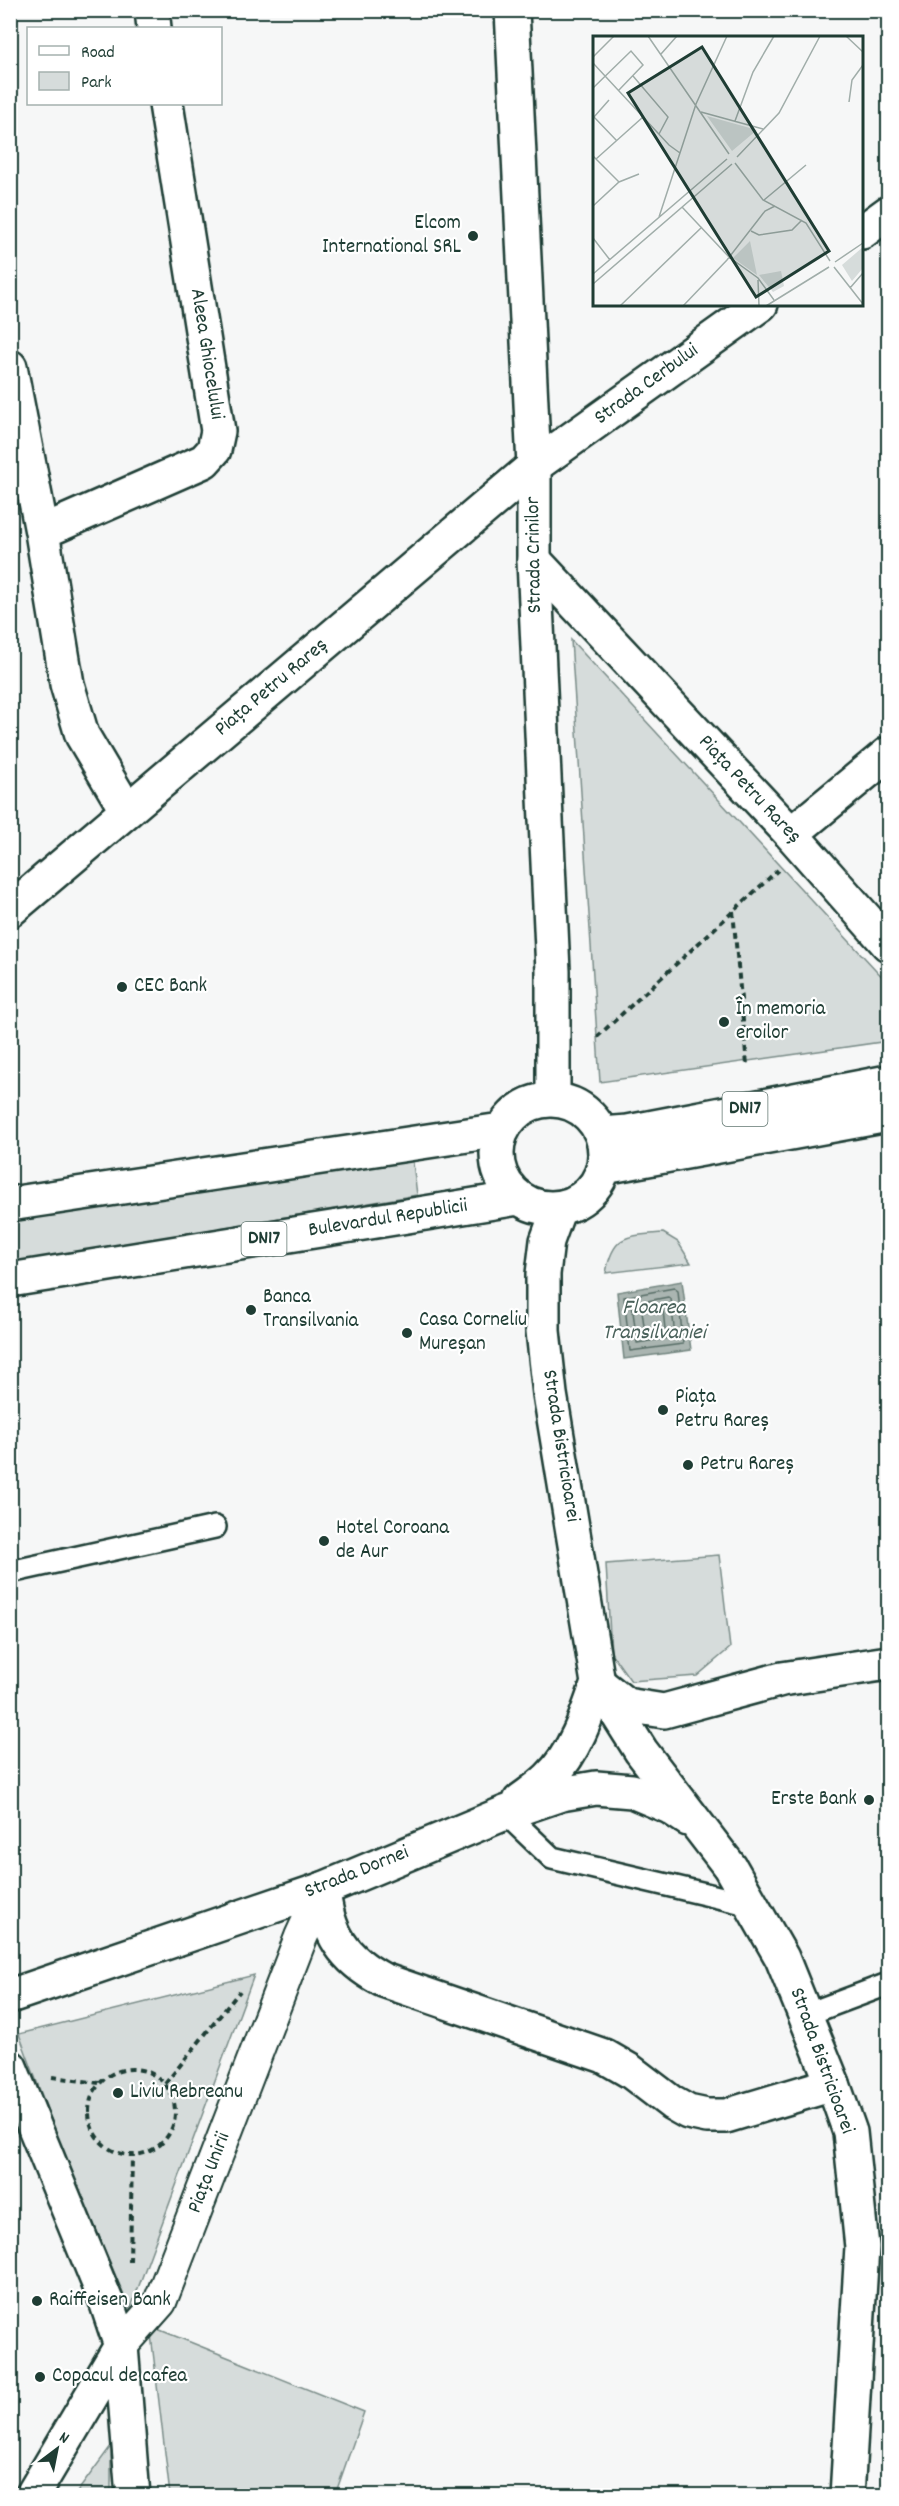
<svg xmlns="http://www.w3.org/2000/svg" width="899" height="2506" font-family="Dekko,sans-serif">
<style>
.green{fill:#d6dcdb;stroke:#7a8c88;stroke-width:1.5}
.water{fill:#aab5b1;stroke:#72857f;stroke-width:1.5}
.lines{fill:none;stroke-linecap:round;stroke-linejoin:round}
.shore{stroke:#576d66;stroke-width:1.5}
.service-casing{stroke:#1f3d34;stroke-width:26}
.pedestrian-casing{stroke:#1f3d34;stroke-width:36}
.minor-casing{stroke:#1f3d34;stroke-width:38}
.tertiary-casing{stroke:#1f3d34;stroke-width:38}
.primary-casing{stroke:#1f3d34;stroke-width:38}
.path{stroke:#1f3d34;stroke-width:4;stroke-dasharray:6 4.5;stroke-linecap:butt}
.service{stroke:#fff;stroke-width:21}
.pedestrian{stroke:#fff;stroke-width:32}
.minor{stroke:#fff;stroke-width:33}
.tertiary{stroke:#fff;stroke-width:33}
.primary{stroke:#fff;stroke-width:33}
.poi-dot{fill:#1f3d34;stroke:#fff;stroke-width:2}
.labels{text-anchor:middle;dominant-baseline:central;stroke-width:4.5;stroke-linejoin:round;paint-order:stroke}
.shield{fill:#fff;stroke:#627771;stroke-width:1.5}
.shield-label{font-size:20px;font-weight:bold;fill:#1f3d34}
.poi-label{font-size:21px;fill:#1f3d34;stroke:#fff;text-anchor:start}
.street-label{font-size:21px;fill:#1f3d34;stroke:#fff}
.water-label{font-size:22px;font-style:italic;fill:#49615a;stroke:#fff}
.inset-road{fill:none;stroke:#a0ada9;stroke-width:1.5}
.view{fill:#1f3d34;fill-opacity:0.15;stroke:#1f3d34;stroke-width:3}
.inset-edge{fill:none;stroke:#1f3d34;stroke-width:3}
</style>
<rect width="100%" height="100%" fill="#f6f7f7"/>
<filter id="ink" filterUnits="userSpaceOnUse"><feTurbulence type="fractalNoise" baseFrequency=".0167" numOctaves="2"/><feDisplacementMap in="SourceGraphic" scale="12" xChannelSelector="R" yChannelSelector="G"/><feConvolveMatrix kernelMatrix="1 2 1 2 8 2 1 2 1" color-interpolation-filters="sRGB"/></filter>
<g filter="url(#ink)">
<path class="green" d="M571,640l317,343v58l-288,41z
M412,1155l5,40 -406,68v-43z
M663,1233l15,9 13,21 -85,10c7,-40 22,-37 57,-40z
M719,1555l11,93 -33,28 -66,5 -20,-28 -5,-89z
M254,1975l-124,335 -70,-166 -41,-110z
M150,2326l214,86 -29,83h-165z
M111,2446v49h-36z"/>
<path class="water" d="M682,1281l9,69 -67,9 -7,-67z"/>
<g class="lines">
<path class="shore" d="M674,1288l4,3 5,53 -53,7 -6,-54z
M668,1297l3,2 4,38 -38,6 -5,-39z
M660,1307l3,3 2,19 -20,4 -3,-22z"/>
<defs>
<path id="service" d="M10,1572l205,-45
M505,1813l47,45 200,47
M805,2015l83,-31"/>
<path id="pedestrian" d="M121,2346l39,-44 141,-365 22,-48"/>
<path id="minor" d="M152,10l2,18
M862,232l26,-19
M10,367l32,165 25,152 15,51 45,76
M42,532l162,-71 10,-11 4,-19 -52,-327
M534,560l257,274 97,110
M791,834l97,-80
M10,910l524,-444 227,-162
M598,1683l28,22 38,6 118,-32 106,-16
M323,1889c4,44 20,70 60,91l221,76 26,15 42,32 16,9 19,4h19l107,-32
M10,2067l96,234 15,45 12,150
M32,2496l89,-150"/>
<path id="tertiary" d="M512,10l22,456v94l19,411v128
M559,1208l-12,33 -4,33v57l7,63 48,289 43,68 89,116 52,91 51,126 17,48 12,115 -15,249
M520,1801c9,-7 20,-14 29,-23 25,-24 38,-62 49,-95
M10,1996l313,-107 182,-76 56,-19 35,-6 36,3 38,16 18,12"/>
<path id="primary" d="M497 1154a54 54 0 1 1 108 0a54 54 0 1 1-108 0Z
M602,1134l26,-2 260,-50
M604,1167l284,-52
M10,1204l491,-74
M10,1280l508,-82"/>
</defs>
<use href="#service" class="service-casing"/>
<use href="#pedestrian" class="pedestrian-casing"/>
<use href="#minor" class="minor-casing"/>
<use href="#tertiary" class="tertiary-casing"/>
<use href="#primary" class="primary-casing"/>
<path class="path" d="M733,911l14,154
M597,1037l181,-167
M89 2112a43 43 0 1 1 86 0a43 43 0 1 1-86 0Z
M52,2077l47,6
M165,2084l75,-93
M130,2262l2,-107"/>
<use href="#service" class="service"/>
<use href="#pedestrian" class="pedestrian"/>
<use href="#minor" class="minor"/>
<use href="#tertiary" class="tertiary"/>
<use href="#primary" class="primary"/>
</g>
</g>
<g class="poi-dot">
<circle cx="473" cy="236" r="6"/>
<circle cx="122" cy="987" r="6"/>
<circle cx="724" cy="1022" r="6"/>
<circle cx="251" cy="1310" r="6"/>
<circle cx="407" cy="1333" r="6"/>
<circle cx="663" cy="1410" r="6"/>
<circle cx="688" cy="1465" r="6"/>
<circle cx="324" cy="1541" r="6"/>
<circle cx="869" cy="1800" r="6"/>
<circle cx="118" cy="2093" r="6"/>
<circle cx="37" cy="2301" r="6"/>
<circle cx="40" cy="2377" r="6"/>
</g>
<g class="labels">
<g class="shield">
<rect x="722.5" y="1092" width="45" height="34" rx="4.5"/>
<rect x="241.5" y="1222" width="45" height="34" rx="4.5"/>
</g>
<g class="shield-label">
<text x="745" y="1109">DN17</text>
<text x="264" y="1239">DN17</text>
</g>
<g class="poi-label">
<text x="461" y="224" text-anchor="end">Elcom<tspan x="461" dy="24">International SRL</tspan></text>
<text x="134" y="987">CEC Bank</text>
<text x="736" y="1010">În memoria<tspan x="736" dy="24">eroilor</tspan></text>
<text x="263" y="1298">Banca<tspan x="263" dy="24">Transilvania</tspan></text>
<text x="419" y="1321">Casa Corneliu<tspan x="419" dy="24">Mureșan</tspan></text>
<text x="675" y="1398">Piața<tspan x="675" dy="24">Petru Rareș</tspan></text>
<text x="700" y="1465">Petru Rareș</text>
<text x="336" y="1529">Hotel Coroana<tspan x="336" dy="24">de Aur</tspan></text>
<text x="857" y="1800" text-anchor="end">Erste Bank</text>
<text x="130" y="2093">Liviu Rebreanu</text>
<text x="49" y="2301">Raiffeisen Bank</text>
<text x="52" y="2377">Copacul de cafea</text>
</g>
<g class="street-label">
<text transform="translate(206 354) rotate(81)">Aleea Ghiocelului</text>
<text transform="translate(647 385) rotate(-36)">Strada Cerbului</text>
<text transform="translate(535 555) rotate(-91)">Strada Crinilor</text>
<text transform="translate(272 688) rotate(-40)">Piața Petru Rareș</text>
<text transform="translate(749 790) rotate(47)">Piața Petru Rareș</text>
<text transform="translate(388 1219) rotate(-9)">Bulevardul Republicii</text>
<text transform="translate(560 1446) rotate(81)">Strada Bistricioarei</text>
<text transform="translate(357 1873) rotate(-22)">Strada Dornei</text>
<text transform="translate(821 2061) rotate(70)">Strada Bistricioarei</text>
<text transform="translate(210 2173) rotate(-69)">Piața Unirii</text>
</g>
<g class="water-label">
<text x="654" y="1308">Floarea<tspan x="654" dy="25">Transilvaniei</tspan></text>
</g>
</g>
<g transform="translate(593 36)">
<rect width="270" height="270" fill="#f6f7f7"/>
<path d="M114,80l50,14 -25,21zM157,205l7,34 -24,-17zM270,211v21l-11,13 -10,-16zM188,235l3,15 -11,6 -14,-17z" fill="#d6dcdb"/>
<path class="inset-road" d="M55,0l81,118M253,0l17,16M68,18l16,-18M0,21l21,-21M0,27l76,82 11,8M40,40l35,41 -9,17M0,52l38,-37 12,14 -25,26M16,64l-15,17 23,24M256,66l3,-22 11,-15M108,76l62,17M142,85l18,-49 21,-36M0,120l26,26M144,121l42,-44 41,-77M3,123l47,-42M142,127l28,37 43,23 24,38M171,164l42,-35M0,170l26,-24 20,-8M89,171l47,50 29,21 16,22M66,181l37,-113 31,-68M158,195l8,4 33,-5 10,-10M0,202l17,22M242,226l28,-19M241,231l29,37M0,238l134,-115M165,244l1,26M0,248l139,-120M257,252l13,-15M27,270l82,-79M90,270l44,-46 38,-49 10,-5M173,270l63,-39"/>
<path class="view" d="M109,11l127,204 -73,46 -128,-204z"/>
<rect width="270" height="270" class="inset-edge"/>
</g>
<rect width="899" height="2506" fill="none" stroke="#fff" stroke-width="36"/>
<rect x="18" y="18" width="863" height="2470" fill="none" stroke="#1f3d34" stroke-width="2" filter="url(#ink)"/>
<rect x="27" y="27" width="195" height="78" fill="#ffffff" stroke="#a5b1ae" stroke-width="1.5"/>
<rect x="39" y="46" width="30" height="9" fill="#ffffff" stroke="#a5b1ae" stroke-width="1.5"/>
<text x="81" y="57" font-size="18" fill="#1f3d34">Road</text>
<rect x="39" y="72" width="30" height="18" fill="#d6dcdb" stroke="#a5b1ae" stroke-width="1.5"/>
<text x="81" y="87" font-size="18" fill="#1f3d34">Park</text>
<g transform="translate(57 2449) rotate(32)" stroke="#ffffff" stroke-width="4.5" paint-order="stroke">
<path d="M0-4.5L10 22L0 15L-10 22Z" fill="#1f3d34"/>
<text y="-9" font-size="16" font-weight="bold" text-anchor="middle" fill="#1f3d34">N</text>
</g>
</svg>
